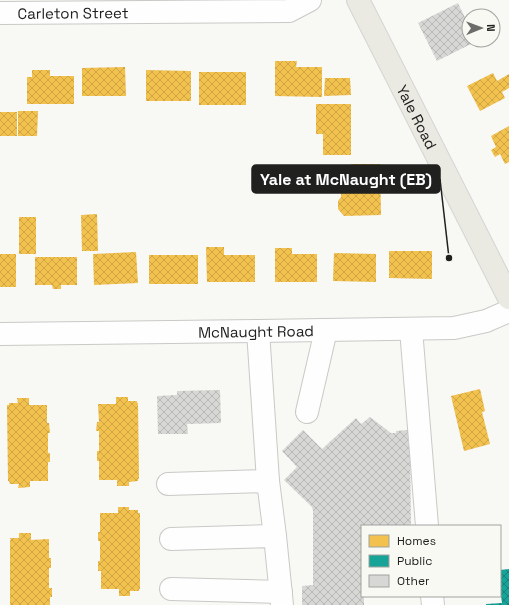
<svg xmlns="http://www.w3.org/2000/svg" width="509" height="605" font-family="'Space Grotesk',sans-serif">
<style>
.homes{fill:url(#homes-cross-hatch)}
.public{fill:url(#public-cross-hatch)}
.building{fill:url(#building-cross-hatch)}
.lines{fill:none;stroke-linecap:round;stroke-linejoin:round}
.minor-casing{stroke:#c9c9c6;stroke-width:24}
.major-casing{stroke:#d4d4d3;stroke-width:24}
.minor{stroke:#fefefe;stroke-width:22}
.major{stroke:#eaeae2;stroke-width:22}
.labels{text-anchor:middle;dominant-baseline:central;stroke-width:4;stroke-linejoin:round;paint-order:stroke}
.street-label{font-size:15px;fill:#20201f;stroke:#f9f9f4}
.leader{fill:none;stroke:#20201f;stroke-width:1.5}
.callout-dot{fill:#20201f;stroke:#f9f9f4;stroke-width:1.5}
.callout{fill:#20201f;stroke:#20201f;stroke-width:1.5}
.callout-label{font-size:16px;text-anchor:middle;font-weight:bold;fill:#fff}
</style>
<defs>
<pattern id="homes-cross-hatch" width="8" height="8" patternUnits="userSpaceOnUse"><rect width="8" height="8" fill="#f2c14e"/><path d="M0 0l8 8M0 8l8-8" fill="none" stroke="#cfa644"/></pattern>
<pattern id="public-cross-hatch" width="8" height="8" patternUnits="userSpaceOnUse"><rect width="8" height="8" fill="#17a398"/><path d="M0 0l8 8M0 8l8-8" fill="none" stroke="#14847b"/></pattern>
<pattern id="building-cross-hatch" width="8" height="8" patternUnits="userSpaceOnUse"><rect width="8" height="8" fill="#d7d7d5"/><path d="M0 0l8 8M0 8l8-8" fill="none" stroke="#b8b8b6"/></pattern>
</defs>
<rect width="100%" height="100%" fill="#f8f8f5"/>
<path class="homes" d="M275,61h22l-1,6h26v30l-47,-1z
M125,67l1,29h-44v-28z
M32,70h18v6h24v28h-47v-27h5z
M146,70l45,1v30h-45z
M199,72h47v33h-47z
M493,73l4,8 12,-7v14l-7,4 3,6 -25,13 -13,-25z
M325,78h25l1,17 -27,1z
M316,104h35v51h-28v-21h-7z
M18,111h20l-1,25h-19z
M0,112h17v24h-17z
M509,126v36l-4,2 -5,-10 -5,3 -4,-7 5,-3 -5,-11z
M351,164h29l1,51 -37,1 -6,-7v-8l3,-4v-20l10,-1z
M97,214l1,37h-16l-1,-36z
M19,217h17v37h-17z
M206,247h18v8h31v27h-48z
M275,248h17v6h25v28h-42z
M389,251h43v28l-43,-1z
M136,252l2,31 -44,2 -1,-31z
M334,253l42,1v28l-43,-1z
M0,254h16v33h-16z
M149,255h49v29h-49z
M35,257h42v28h-16v4h-8l-1,-4h-17z
M480,389l5,22 -3,1 8,32 -26,7 -13,-55z
M116,397h12v4h9v2h1l1,76h-1v2l-9,1v4h-12v-6h-18v-19h-2v-10h2v-20h-3l1,-9h2l-1,-18h18z
M17,398h12v7h18v18h2l1,10h-2v20h2v9h-2v19h-18v6l-12,1 1,-4h-9l-1,-3h-1l-1,-76h2v-2h9z
M118,507h11v3h9v3h2v76h-1v2h-9v5h-11v-7h-18v-18h-3v-10h2v-20h-2v-9h2v-19h18z
M19,533h12v7l18,-1v19h2v10h-2v20h3v9h-2v8h-40v-65h1l-1,-2h9z"/>
<path class="public" d="M509,569v36h-23v-1l16,-1 -2,-14v-19z"/>
<path class="building" d="M458,3l11,23v14h7l1,1 -40,20 -19,-38z
M220,390l1,33 -34,1 1,10h-30l-1,-38 20,-1v-4z
M370,417l21,16h5v-2l12,-1v14h2l1,82h-49v70h2v9h-62v-19l11,-1v-74l-1,-4 -28,-27 13,-13 -15,-16 21,-21 19,19 34,-31 5,6z"/>
<g class="lines">
<defs>
<g id="minor">
<path id="s1" d="M0,13l289,-2 21,-11"/>
<path d="M411,329l16,197"/>
<path d="M258,331l10,150"/>
<path id="s2" d="M0,334l258,-3 196,-3 32,-7 23,-10"/>
<path d="M307,412l19,-82"/>
<path d="M168,484l100,-3 7,55"/>
<path d="M171,539l104,-3 7,69"/>
<path d="M171,589l110,3"/>
<path d="M432,596l1,9"/>
</g>
<g id="major">
<path id="s3" d="M358,0l151,298"/>
</g>
</defs>
<use href="#minor" class="minor-casing"/>
<use href="#major" class="major-casing"/>
<use href="#minor" class="minor"/>
<use href="#major" class="major"/>
</g>
<g class="labels">
<g class="street-label">
<text stroke="none"><textPath href="#s1" startOffset="73">Carleton Street</textPath></text>
<text stroke="none"><textPath href="#s3" startOffset="131">Yale Road</textPath></text>
<text stroke="none"><textPath href="#s2" startOffset="256">McNaught Road</textPath></text>
</g>
</g>
<path class="leader" d="M449 258L440 179"/>
<circle class="callout-dot" cx="449" cy="258" r="4"/>
<rect class="callout" x="252" y="165" width="188" height="28" rx="4"/>
<g class="callout-label">
<text x="346" y="185">Yale at McNaught (EB)</text>
</g>
<rect x="361" y="525" width="140" height="72" fill="#f9f9f4" stroke="#a2a29f"/>
<rect x="369" y="535" width="20" height="12" fill="#f2c14e" stroke="#a2a29f"/>
<text x="397" y="545" font-size="12" fill="#20201f">Homes</text>
<rect x="369" y="555" width="20" height="12" fill="#17a398" stroke="#a2a29f"/>
<text x="397" y="565" font-size="12" fill="#20201f">Public</text>
<rect x="369" y="575" width="20" height="12" fill="#d7d7d5" stroke="#a2a29f"/>
<text x="397" y="585" font-size="12" fill="#20201f">Other</text>
<g transform="translate(481 28) rotate(89)"><circle r="19" fill="#f9f9f4" stroke="#a2a29f"/>
<path d="M0-3L7 15L0 10L-7 15Z" fill="#6c6c6a"/>
<text y="-6" font-size="11" font-weight="bold" text-anchor="middle" fill="#20201f">N</text>
</g>
</svg>
